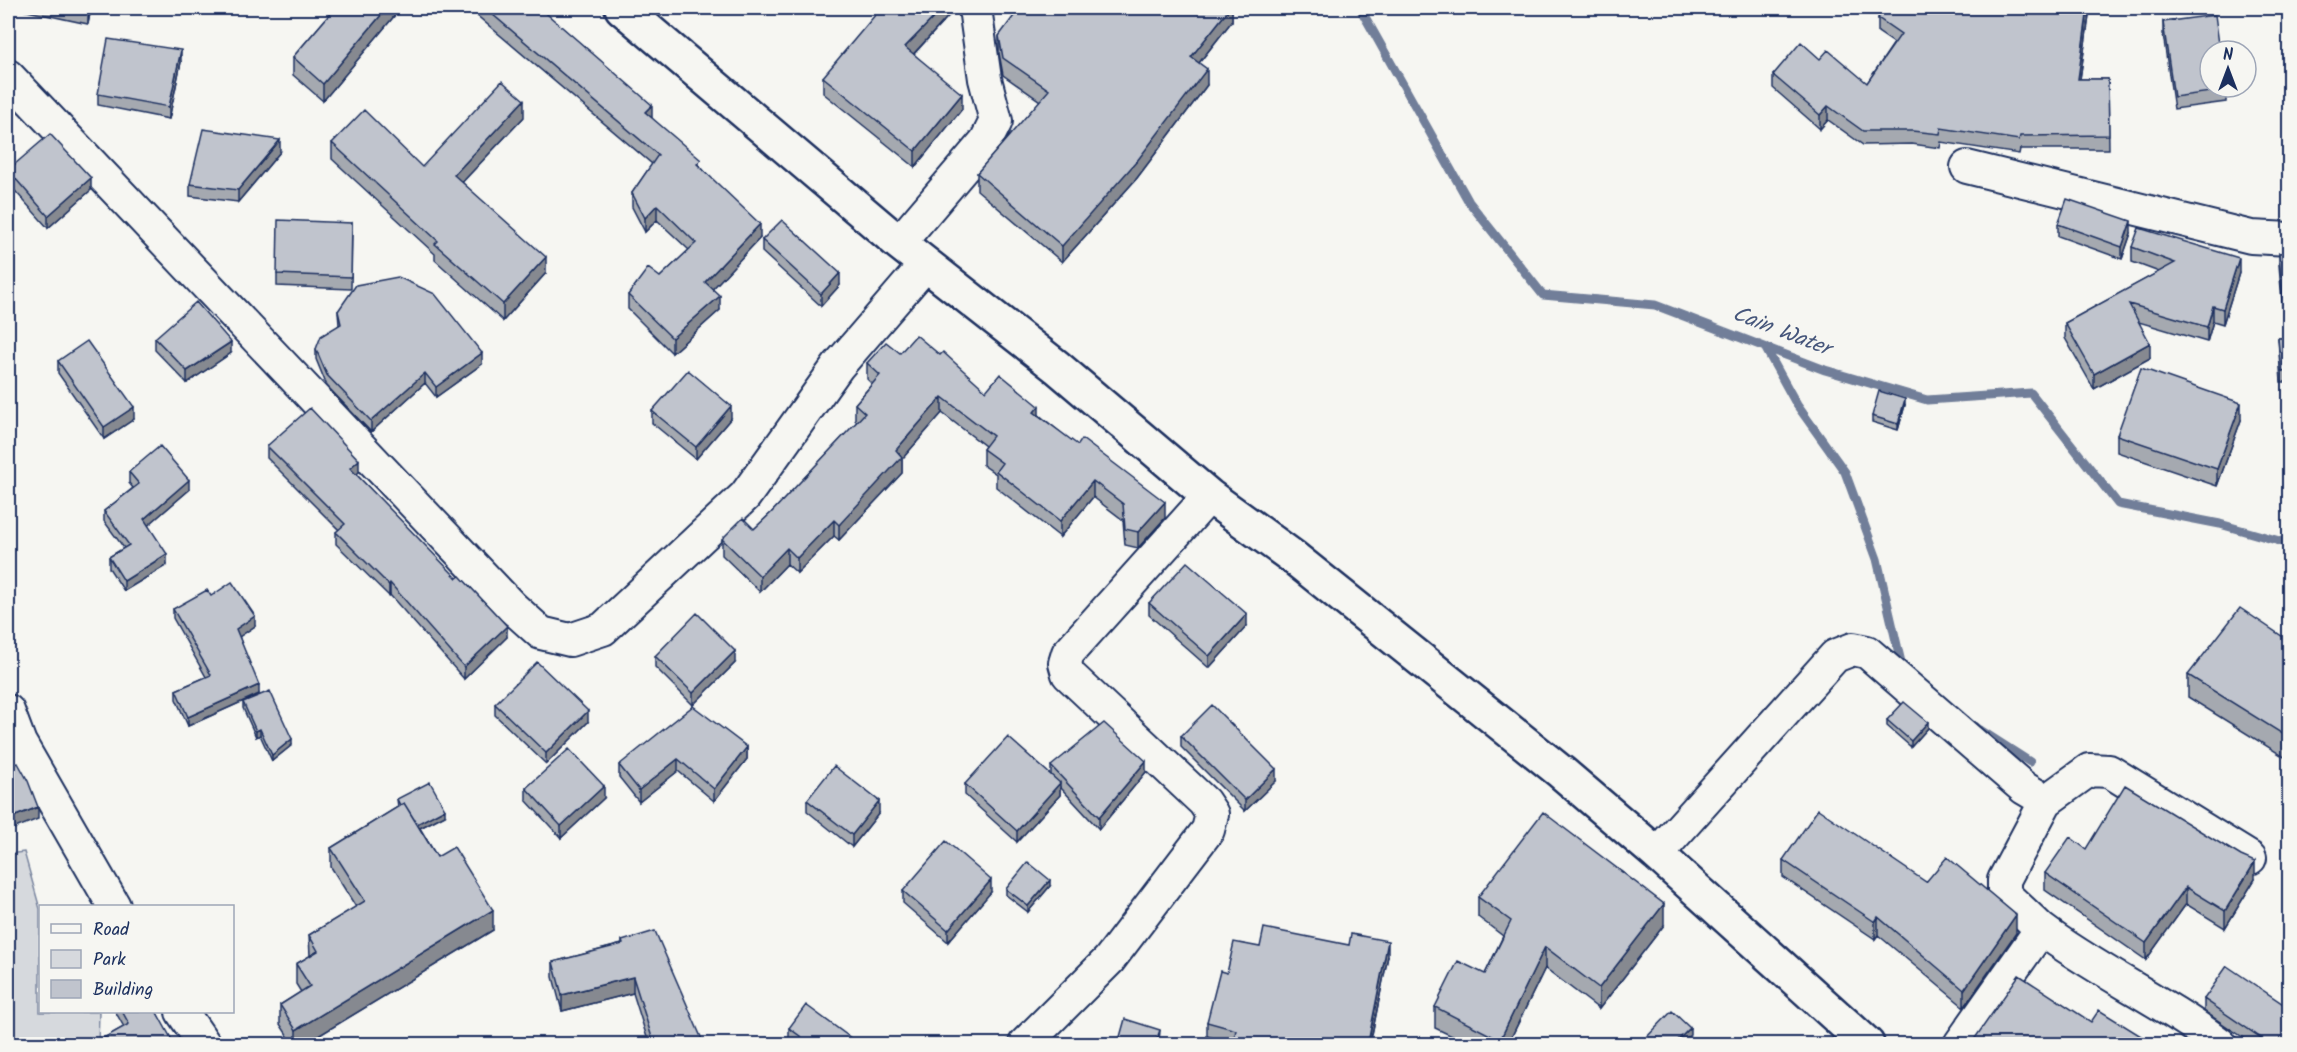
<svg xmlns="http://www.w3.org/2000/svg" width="2297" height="1052" font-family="Kalam,sans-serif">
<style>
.green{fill:#d6d9dd;stroke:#78849e;stroke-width:1.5}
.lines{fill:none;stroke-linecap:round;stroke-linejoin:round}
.stream{stroke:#717e99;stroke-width:9}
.minor-casing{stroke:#1b2f5e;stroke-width:36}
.secondary-casing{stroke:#1b2f5e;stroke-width:38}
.minor{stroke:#f6f6f2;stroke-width:32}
.secondary{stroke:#f6f6f2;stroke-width:33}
.wall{fill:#a5a9b0;stroke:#1b2f5e;stroke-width:1.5}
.shaded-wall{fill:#868990;stroke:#1b2f5e;stroke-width:1.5}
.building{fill:#c0c4cd;stroke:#1b2f5e;stroke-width:1.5}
.labels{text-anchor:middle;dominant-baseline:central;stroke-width:6;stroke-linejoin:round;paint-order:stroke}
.water-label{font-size:22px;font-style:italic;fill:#46567b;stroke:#f6f6f2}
</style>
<rect width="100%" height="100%" fill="#f6f6f2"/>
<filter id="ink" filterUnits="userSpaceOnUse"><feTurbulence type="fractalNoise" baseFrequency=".0167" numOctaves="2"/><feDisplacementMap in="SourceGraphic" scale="12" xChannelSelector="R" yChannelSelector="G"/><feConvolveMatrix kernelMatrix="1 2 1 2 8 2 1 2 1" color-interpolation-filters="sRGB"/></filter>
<g filter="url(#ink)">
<path class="green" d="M24,852l16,57v103h59l-1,32h-90v-190z"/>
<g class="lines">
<path class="stream" d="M1360,8l109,194 74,93 112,10 170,65 102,30 104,-7 87,111 102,20 70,20
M1765,347l32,58 48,67 32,87 26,112
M1974,726l56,36"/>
<defs>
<path id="minor" d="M8,76l504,531 29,26 29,7 33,-11 142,-133 93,-130 87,-101
M1967,167l284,70 39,2
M899,243l87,-102 10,-20 -11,-42 -10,-71
M8,711l12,32 94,163
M1657,854l178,-198 18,-7 14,3 157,136 22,13 43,-31 20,1 141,87
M2041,929l-37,-35v-14l42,-79
M182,1012l22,32
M1025,1044l84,-84 99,-130 4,-16 -8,-12 -136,-128 -3,-11 3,-10 141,-157
M1960,1044l81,-115c57,43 123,72 179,115"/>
<path id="secondary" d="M622,8l277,235 158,124 152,129 84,61 268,215 96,82 210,190"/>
</defs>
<use href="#minor" class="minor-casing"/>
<use href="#secondary" class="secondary-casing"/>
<use href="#minor" class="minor"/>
<use href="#secondary" class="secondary"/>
</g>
<path class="wall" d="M13,8h78l-3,16z
M335,8h66l-78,93 -30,-26v-18z
M468,8h72l161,159 59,71 -48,51 8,21 -48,43 -44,-44v-14l32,-18 29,-27 -32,-30 -12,12 -13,-25v-14l20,-29z
M954,8v2l-40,44 48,55 -47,58 -92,-74v-16z
M1232,8v13l-33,42 8,22 -70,93 -75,84 -85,-72v-17l63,-72 -37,-26 -4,-22v-17l27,-22z
M2089,8v8l-9,63h28l1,70h-89l-1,5 -78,-12 -1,6 -28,-4 -49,1 -35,-25 -8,9 -47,-41v-13l47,-16 47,24 27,-40 -16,-11v-14z
M2163,22l63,68v12l-52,7 -11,-75z
M181,62l-12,57 -71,-14v-11z
M524,117l-62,65 84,91 -43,48 -68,-61v-6l-103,-95v-16l90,24z
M280,152l-42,50 -48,-6v-12z
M8,170l83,20 -43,38 -40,-45z
M352,223l-1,66 -74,-3v-12z
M2058,224l73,9 -9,26 -64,-23z
M762,240l78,45 -19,21 -59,-54z
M2132,247l107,26 -16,51 -10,-3 -6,21 -68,-20 11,36 -56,31 -29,-51v-15l94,-51 -27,-10z
M2289,252v130h-8l-3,-44h7l-6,-73v-12z
M338,311l144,53 -46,33 -11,-14 -54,49 -44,-46 -11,-27v-10l23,-24z
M155,338l76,15 -44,30 -32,-33z
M900,353l40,2 46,36 53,24 126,103 -27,30 -13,-3 -2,-25 -30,-23 -33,40 -64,-50v-13l-13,-9v-16l2,-3 -43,-33 -40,46v14l-63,67 -5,-4 -37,37 -10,-9 -27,28 -38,-37v-16l32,-10 17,-16 86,-91 -2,-2v-16l17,-20 -5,-5v-16z
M58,361l76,58 -30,20 -46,-66z
M1905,405l-7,25 -26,-8v-6z
M652,411l79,7 -35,41 -44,-36z
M2241,420l-24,66 -100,-34v-17z
M267,446l92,26 -3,2 151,163 -43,42 -74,-84 -1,1 -53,-52v-12l3,-2 -72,-72z
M129,472l60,18 -41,35 19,40 -43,26 -15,-23v-11l15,-9 -20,-27v-10l29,-23 -4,-5z
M211,596l44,30 -16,10 20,58 -71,32 -12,-27v-9l30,-13 -33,-59v-9z
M1149,603l98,23 -38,42 -60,-53z
M2289,641v119l-101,-63v-22z
M655,656l80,7 -42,42 -38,-38z
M243,702l49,43 -20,16 -12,-26 -4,2 -13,-29z
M495,704l93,18 -42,42 -51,-49z
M1887,720l41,8 -17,19 -24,-21z
M1181,736l95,45 -31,30 -64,-64z
M747,747v12l-33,42 -36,-30 -39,31 -20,-25v-12z
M1051,766l95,6 -47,57 -39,-42v8l-43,47 -52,-47v-11l86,-9z
M526,788l78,10 -43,40 -35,-38z
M397,799l48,16 -25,13 17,29 56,73 -188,114h-12l-13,-20v-19l21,-13 -5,-8v-20l14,-8 -1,-21 47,-28 -25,-40v-19l67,-41z
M807,800l72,13 -27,34 -45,-36z
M2086,849l169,30 -30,49 -39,-24 -40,56 -101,-70v-17z
M1783,860l143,22 90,51 -52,74 -86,-72 -3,4 -92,-62z
M1050,886l-22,26 -22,-17v-6z
M903,891l88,1 -43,50 -45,-39z
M1478,897l186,28 -65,84 -54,-41 -37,76h-39l-34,-16v-21l50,-33 18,-38 -25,-19z
M622,941l82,103h-55l-16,-51 -71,18 -9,-34v-15l69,-18z
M1260,947l128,9 -18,88h-136l-27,-8v-14l20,-49z
M2204,999l85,45h-36l-49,-33z
M115,1011h41l16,33h-70v-5l22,-12z
M789,1028l70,16h-64l-6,-4z"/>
<path class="shaded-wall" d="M89,8h2l-3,16v-12z
M387,8h14l-78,93v-17z
M943,8h11v2l-49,53v-16z
M1230,8h2v13l-41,52v-16z
M2088,8l1,8 -11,77v-14z
M181,50v12l-12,57v-12z
M1207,69v16l-70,93 -75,84v-16z
M962,94v15l-47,58v-16z
M524,100v17l-70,74v-16z
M652,105v14l-7,-7z
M1828,106v14l-8,9v-14z
M280,140v12l-42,50v-12z
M91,178v12l-43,38v-12z
M657,205v15l-12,12v-14z
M2131,221v12l-9,26v-12z
M760,224v14l-55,59v-15z
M546,257v16l-43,48v-17z
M2239,258v15l-16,51v-15z
M840,273v12l-19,21v-12z
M720,296v14l-48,43v-15z
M2213,306v15l-6,21v-15z
M231,342v11l-44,30v-12z
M2150,343v15l-56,31v-15z
M482,353v11l-46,33v-10z
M425,373v10l-54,49v-11z
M942,397v16l-40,46v14l-63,67v-15l57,-75z
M1905,399v6l-7,25v-6z
M2241,403v17l-24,66v-17z
M731,406v12l-35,41v-12z
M1039,406v16l-5,-10z
M134,407v12l-30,20v-12z
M359,460v12l-9,8v-12z
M189,480v10l-45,39v-10z
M1093,481v16l-33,40v-16z
M1165,502v16l-27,30v-16z
M834,520v16l-37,37v-15z
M787,548v16l-27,28v-16z
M167,554v11l-43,26v-10z
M390,583v12l-1,1v-11z
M1247,614v12l-38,42v-12z
M255,616v10l-19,13v-10z
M507,626v11l-43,42v-12z
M735,651v12l-42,42v-12z
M259,685v9l-71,32v-9z
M588,711v11l-42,42v-11z
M1928,722v6l-17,19v-6z
M260,729v6l-4,2v-6z
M292,739v6l-20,16v-6z
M747,747v12l-33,42v-12z
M678,759v12l-39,31v-12z
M1146,761v11l-47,57v-12z
M1276,769v12l-31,30v-11z
M1060,783v12l-43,47v-11z
M604,786v12l-43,40v-12z
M879,801v12l-27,34v-12z
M38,807v12l-30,12v-12z
M445,809v6l-33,17v-6z
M2255,862v17l-30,49v-17z
M991,880v12l-43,50v-12z
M1050,880v6l-22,26v-6z
M2186,887v17l-40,56v-17z
M1664,904v21l-65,84v-21z
M493,910v20l-188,114h-9v-14z
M2016,915v18l-52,74v-17z
M1878,917v18l-3,4v-17z
M1388,941v15l-18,88h-2z
M1545,947v21l-37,76h-8v-4z
M633,977v16l-71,18v-16z
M1690,1028v7l-10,9h-6z
M1160,1030l-1,14h-4z"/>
<path class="building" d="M66,8h23l-1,4z
M335,8h52l-64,76 -30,-27z
M485,8h55l112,97 -7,7 56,48 -4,4 63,60 -55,58 15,14 -48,42 -44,-43 20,-27 12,9 36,-34 -39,-38 -12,13 -13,-25 26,-38z
M881,8h62l-38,39 57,47 -47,57 -92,-74z
M1031,8h199l-39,49 16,12 -70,92 -75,85 -85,-73 72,-83 -46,-32 -4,-22 20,-27 7,5z
M1885,8h203l-10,71h30l1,56 -89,1 -1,4 -78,-12 -1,6 -28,-3h-49l-35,-25 -8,9 -47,-40 28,-33 19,17 8,-9 39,33 34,-49 -23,-16z
M2215,15l5,36h-10v36h15l1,3 -52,7 -11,-75z
M108,39l73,11 -12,57 -71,-13z
M502,81l22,19 -70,75 92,82 -43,47 -68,-60 3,-3 -106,-98 32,-33 58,57z
M203,129l77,11 -42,50 -48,-6z
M50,134l41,44 -43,38 -40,-46z
M2067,199l64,22 -9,26 -64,-23z
M278,220l74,3 -1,54 -74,-3z
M782,220l58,53 -19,21 -59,-54z
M2139,228l100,30 -16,51 -10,-3 -6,21 -78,-23 21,39 -56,31 -29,-51 110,-60 -43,-16z
M2289,252v118l-8,1 -3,-33h8l-7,-85z
M398,277l37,17 47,59 -46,34 -11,-14 -54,48 -44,-46 -11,-26 5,-13 20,-12 -3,-13 18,-26z
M196,302l35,40 -44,29 -32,-33z
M916,335l24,20 3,-3 43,39 14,-17 39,32 -5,6 44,33 4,-6 83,63 -27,30 -13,-3 -2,-25 -30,-23 -33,40 -64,-50 6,-8 -19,-14 10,-13 -51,-39 -46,53 6,7 -63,68 -5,-5 -37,38 -10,-10 -27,28 -38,-37 21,-21 11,11 17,-16 94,-100 -10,-9 25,-29 -13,-12 19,-21 14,11z
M87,341l47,66 -30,20 -46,-66z
M2141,368l100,35 -24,66 -100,-34z
M688,370l43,36 -35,41 -44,-36z
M1879,391l26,8 -7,25 -26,-8z
M310,408l49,52 -9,8 107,110 3,-2 47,50 -43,41 -74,-84 -1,2 -53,-53 9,-8 -78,-78z
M160,446l29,34 -45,39 23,35 -43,27 -15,-24 20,-12 -25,-34 35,-27 -10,-12z
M1187,562l60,52 -38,42 -60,-53z
M232,582l23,34 -19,13 23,56 -71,32 -12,-27 35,-15 -38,-66 34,-19 4,6z
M2240,608l49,33v97l-101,-63z
M697,613l38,38 -42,42 -38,-37z
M537,662l51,49 -42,42 -51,-49z
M270,691l22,48 -20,16 -12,-26 -4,2 -13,-29z
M1904,702l24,20 -17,19 -24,-21z
M1212,705l64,64 -31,31 -64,-64z
M693,706l54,41 -33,42 -36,-30 -39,31 -20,-25z
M1104,723l42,38 -47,56 -48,-51z
M1008,737l52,46 -43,48 -52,-47z
M569,749l35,37 -43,40 -35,-38z
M18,763l10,18 10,26 -30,12v-52z
M834,766l45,35 -27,34 -45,-35z
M430,782l15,27 -28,15 -13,-21 -4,2 -3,-6z
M2125,785l116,71 14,6 -30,49 -39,-24 -40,56 -101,-70 25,-36 16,12z
M404,803l33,54 17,-10 39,63 -197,120 -16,-25 30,-19 -14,-22 22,-13 -9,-16 56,-34 -34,-53z
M1818,809l108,73 21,-25 69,58 -52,75 -86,-73 -3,5 -92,-62z
M1543,812l121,92 -65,84 -54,-41 -45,93 -65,-33 23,-46 27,13 26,-53 -33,-24z
M946,841l45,39 -43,50 -45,-39z
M1028,862l22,18 -22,26 -22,-17z
M1264,928l85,17 2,-11 37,7 -20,102 5,1h-140l3,-14 -29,-8 13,-51 7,2 7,-31 26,5z
M655,931l49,113h-50l-21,-67 -71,18 -9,-33 70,-18 -1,-3z
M2227,966l62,42v36h-19l-66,-45z
M2019,975l72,47 8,-12 55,34h-183z
M806,1005l53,39h-48l-22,-16z
M122,1011h34l16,29 -3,2 1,2h-65l-3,-5 27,-15z
M1672,1011l18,17 -16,16h-25l-5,-4z
M1125,1019l35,11 -5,14h-37z"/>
</g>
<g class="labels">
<g class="water-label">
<text transform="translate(1781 332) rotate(21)">Cain Water</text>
</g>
</g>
<rect width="2297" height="1052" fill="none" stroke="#f6f6f2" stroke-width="30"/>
<rect x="15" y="15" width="2267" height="1022" fill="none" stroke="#1b2f5e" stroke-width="2" filter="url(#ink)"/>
<rect x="39" y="905" width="195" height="108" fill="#f6f6f2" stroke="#9ea6b7" stroke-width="1.5"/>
<rect x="51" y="924" width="30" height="9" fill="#f6f6f2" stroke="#9ea6b7" stroke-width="1.5"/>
<text x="93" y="935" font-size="18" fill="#1b2f5e">Road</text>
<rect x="51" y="950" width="30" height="18" fill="#d6d9dd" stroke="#9ea6b7" stroke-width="1.5"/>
<text x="93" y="965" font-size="18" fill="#1b2f5e">Park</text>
<rect x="51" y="980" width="30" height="18" fill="#c0c4cd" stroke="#9ea6b7" stroke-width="1.5"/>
<text x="93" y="995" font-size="18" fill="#1b2f5e">Building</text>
<g transform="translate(2228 69)"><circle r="28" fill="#f6f6f2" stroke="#9ea6b7" stroke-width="1.5"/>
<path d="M0-4.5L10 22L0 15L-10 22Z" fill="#1b2f5e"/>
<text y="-9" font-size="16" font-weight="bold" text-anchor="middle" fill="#1b2f5e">N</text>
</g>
</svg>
